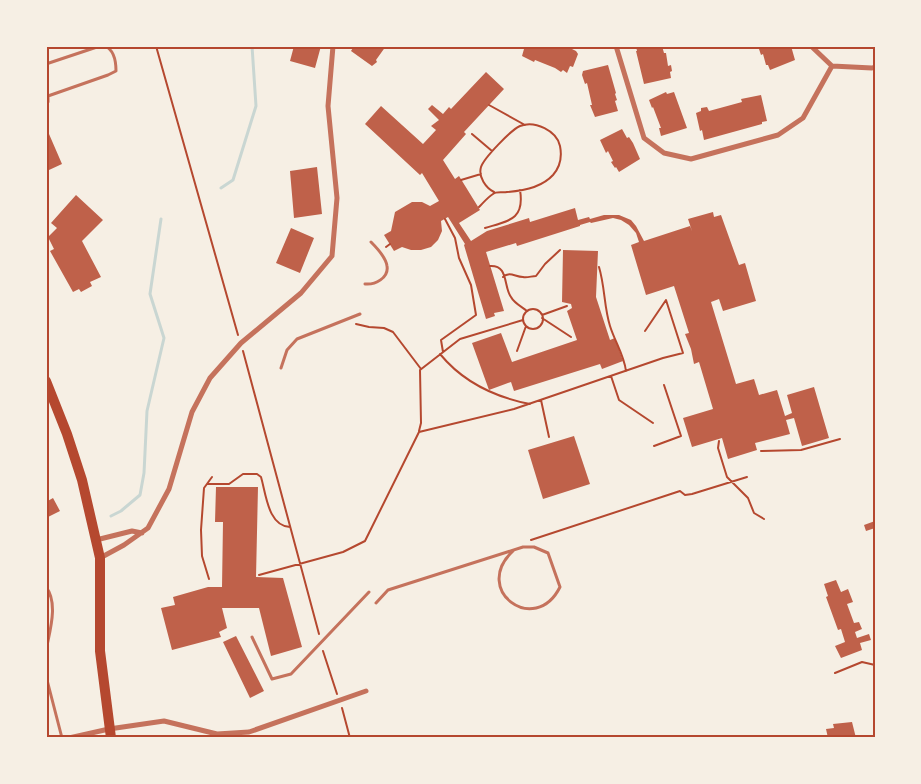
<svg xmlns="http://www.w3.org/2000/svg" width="921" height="784" font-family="'Roboto Serif',serif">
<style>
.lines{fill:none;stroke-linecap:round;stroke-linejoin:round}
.stream{stroke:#c9d6d2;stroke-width:3}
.building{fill:#bf614a}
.path{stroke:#b5482f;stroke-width:2}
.service{stroke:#c5725c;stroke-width:3}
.minor{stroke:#c5725c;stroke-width:5}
.primary{stroke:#b5482f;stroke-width:10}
.neatline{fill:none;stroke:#b5482f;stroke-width:2}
</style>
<rect width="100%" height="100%" fill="#f6efe4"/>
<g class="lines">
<path class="stream" d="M221,188l12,-8 23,-74 -4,-60
M111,516l10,-5 19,-16 4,-22 3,-62 17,-73 -14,-44 11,-75"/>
</g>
<path class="building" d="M294,46h27l-6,22 -25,-7z
M354,46h32l-10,14 1,2 -5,4 -21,-15z
M523,46h43l10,5 2,3 -5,13 -3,-1 -3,7 -4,-3 -2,2 -6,-4 -20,-8 -1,2 -12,-6 2,-7z
M636,46h26l2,7h2l2,13 3,-1 1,6 -2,1 1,6 -27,6 -8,-33h1z
M758,46h33l4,14 -25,10 -2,-5h-2l-3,-11 -2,1z
M608,65l8,28 -1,1 2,6 -2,1 3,10 -23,6 -5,-12h2l-5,-22 -2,1 -3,-9 1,-4z
M486,72l18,17 -40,43 2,2 -23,26 12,19 4,-3 21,34 -21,13 12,18 16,-10 42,-13 1,4 45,-14 3,12 11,-3 1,2 14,-4h15l12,5 5,6 8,15 46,-15 2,5 -4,-12 25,-7 1,5 7,-2 18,50 6,-2 11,38 -33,10 -4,-12 -8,3 25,82 18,-5 5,16 18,-5 8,26 7,-3 -5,-18 27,-8 15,51 -27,8 -8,-28 -8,2 4,14 -35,9 2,7 -29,9 -6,-21 -30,9 -9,-29 30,-9 -14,-47 -5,2 -3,-15 -6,-15 4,-1 -15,-47 -28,9 -15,-50 8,-3 -3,-9 -7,-8 -8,-5 -8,-2 -22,5 -1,-1 -10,3v1l-63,20 -1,-3 -30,9 18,59 -10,2 1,3 -9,3 -22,-74 1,-1 -17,-27 -7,4 1,10 -4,9 -7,7 -10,3h-10l-9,-3 -8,4 -10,-16 7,-4 4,-19 17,-10h10l8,4 9,-5 -17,-28 -2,2 -55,-51 16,-18 42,38 13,-14 -5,-4 8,-6 -11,-11 4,-4 11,9 6,-7 2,2z
M666,92l1,2 7,-2 13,36 -26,8 -2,-8h2l-8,-21 -1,1 -3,-8z
M761,95l6,26 -5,1v2l-58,16 -2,-10 -2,1 -4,-18 5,-2v-3l6,-1 2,4 33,-9 -1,-3z
M622,129l5,9 2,-1 4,6 7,16 -21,13 -3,-5 -1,1 -4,-6 2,-1 -5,-10 -2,2 -6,-13z
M49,134l13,30 -13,6 -3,-6v-28z
M317,167l5,47 -28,4 -4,-47z
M76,195l27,25 -21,21 19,36 -11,5 2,4 -11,6 -2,-3 -6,3 -23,-41 4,-2 -6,-12 9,-9 -6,-5z
M291,228l23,10 -14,35 -24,-10z
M563,250l35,1 -2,46 14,43 5,-2 8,23 -21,8 -2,-5 -86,27 -3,-9 -22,8 -17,-47 29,-10 11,29 65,-22 -10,-29 5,-3 -1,-4 -9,-2z
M574,436l16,48 -47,15 -15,-49z
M216,487h42l-2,90 27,1 19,69 -31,9 -12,-48h-37l5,20 -8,4 2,5 -49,13 -11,-42 14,-3 -2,-8 35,-10h14l1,-65h-8z
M53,498l7,13 -14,7v-16z
M875,521v7l-9,3 -2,-6z
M836,580l5,12 7,-3 5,13 -6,2 7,19 5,-1 3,7 -7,3 2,6 12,-4 2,6 -11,3 2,7 -21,8 -6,-12 10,-4 -4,-13 -3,1 -12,-33 2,-1 -4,-12z
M236,636l28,55 -14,7 -27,-56z
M852,722l4,16h-28l-2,-9 8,-1 -1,-4z"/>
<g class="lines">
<path class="path" d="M156,46l82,289
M489,105l36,20
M472,134l20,17
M461,180l20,-6
M479,207c4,-4 9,-10 14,-13 3,-3 10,-1 14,-2 16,-1 35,-5 46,-17 7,-8 9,-19 7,-29 -3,-15 -25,-26 -40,-20 -9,4 -36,32 -39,41 -3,10 5,21 13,25
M485,228c23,-7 40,-8 35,-38
M386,247l4,-3
M490,266c19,-1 13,20 21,31 3,6 11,10 16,14
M599,267c6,20 5,40 11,59 5,16 14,29 16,45
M503,277c7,-6 12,0 20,0 4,1 9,-1 13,-1l9,-12 15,-14
M523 319a10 10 0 1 1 20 0a10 10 0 1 1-20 0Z
M542,315l25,-9
M542,318l29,19
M356,324l13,3 15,1 9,4 28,37
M243,351l76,283
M517,351l9,-25
M443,352l-2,-12 35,-25 -5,-30 -12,-27 -4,-20 -10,-19
M440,354c23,28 54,43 90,50
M611,376l8,24 34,23
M541,400l8,37
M419,431l2,-8 -1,-53 40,-31 63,-19
M719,441l-1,7 9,29 21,21 6,15 10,6
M654,446l27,-10 -17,-51
M761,451l40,-1 39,-11
M207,484h22l14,-10h14l4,3c5,17 7,49 29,50
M531,540l149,-49 5,4 7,-1 55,-17
M259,575l84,-23 22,-11 54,-109 95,-23 149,-51 20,-5 -17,-53 -21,31
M209,579l-7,-23 -1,-26 3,-42 8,-11
M323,651l14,43
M835,673l27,-11 13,3
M342,708l8,30"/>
<path class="service" d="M46,64l54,-18
M46,104l2,-2v-6l60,-21 8,-4c0,-10 -2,-21 -11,-25
M365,284c10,1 24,-6 22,-18 -1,-8 -10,-18 -16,-24
M281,368l6,-18 10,-11 63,-25
M46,587c13,17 3,46 0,64
M376,603l12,-13 135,-43h11l14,6 12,34c-25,50 -89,3 -47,-36
M252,637l20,42 19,-5 78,-82
M46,676l16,62"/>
<path class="minor" d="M616,46l28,92 20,15 27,6 87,-24 25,-17 29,-52
M811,46l21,20 40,2 3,-1
M96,540l36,-9 10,2
M100,558l24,-13 24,-17 21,-39 23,-77 18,-34 31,-35 60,-50 31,-37 5,-58 -9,-92 5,-60
M69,738l40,-9 55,-8 53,13 32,-2 117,-41"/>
<path class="primary" d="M46,381l21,53 15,46 18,78v93l11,87"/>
</g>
<rect width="921" height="784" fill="none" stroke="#f6efe4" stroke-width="95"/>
<rect x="48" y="48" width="826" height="688" class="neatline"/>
</svg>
